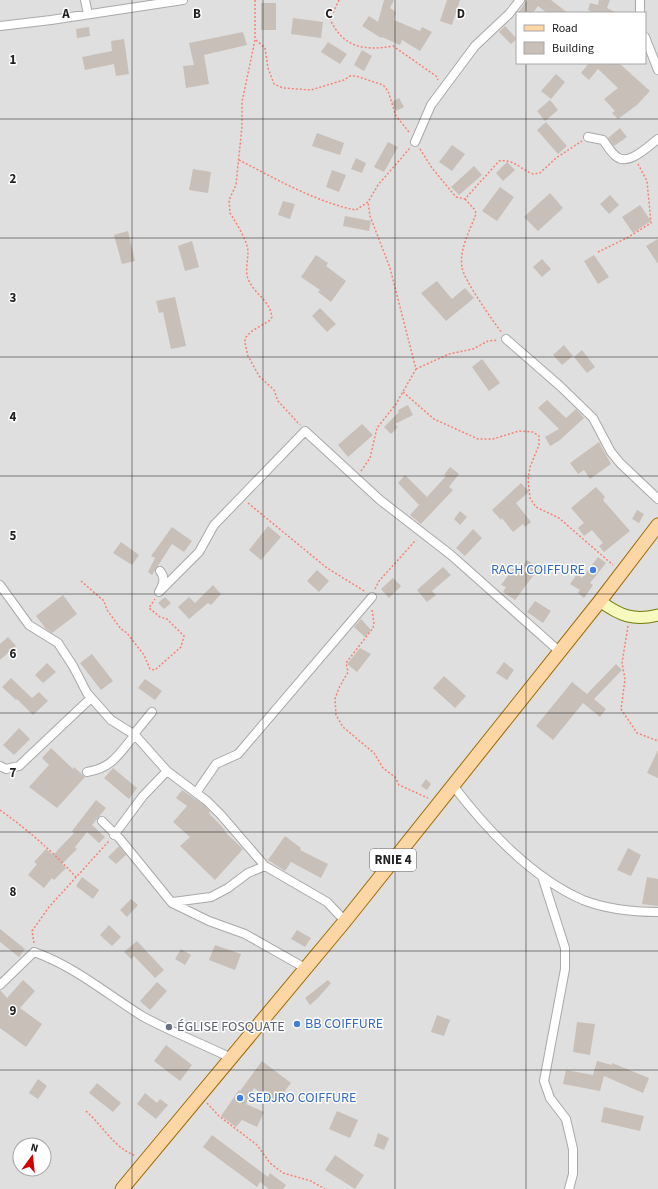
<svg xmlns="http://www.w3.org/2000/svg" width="658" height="1189" font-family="'Source Sans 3',sans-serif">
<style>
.residential{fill:#e0dfdf;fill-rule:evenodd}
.building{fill:#c7bfb8}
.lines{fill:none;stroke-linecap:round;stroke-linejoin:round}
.street-casing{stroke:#a9a9a9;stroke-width:10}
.secondary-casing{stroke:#707d05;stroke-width:13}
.primary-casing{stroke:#a06b00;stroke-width:15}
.path{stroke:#fa8072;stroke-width:1.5;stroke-dasharray:2 2;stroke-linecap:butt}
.street{stroke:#fff;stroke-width:8}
.secondary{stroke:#f7fabf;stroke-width:11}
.primary{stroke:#fcd6a4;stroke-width:13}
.grid{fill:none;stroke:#222;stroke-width:1;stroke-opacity:0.55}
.shop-dot{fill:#3f7fe0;stroke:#fff;stroke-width:1.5}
.worship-dot{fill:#6b7280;stroke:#fff;stroke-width:1.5}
.labels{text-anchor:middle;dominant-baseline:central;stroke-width:3;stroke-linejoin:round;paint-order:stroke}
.shield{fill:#fff;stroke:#646464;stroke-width:1}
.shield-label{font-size:13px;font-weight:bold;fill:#222}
.shop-label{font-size:14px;fill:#366cbe;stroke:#fff;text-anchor:start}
.worship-label{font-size:14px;fill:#5b616d;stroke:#fff;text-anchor:start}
.grid-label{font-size:13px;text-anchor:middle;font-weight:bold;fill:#222;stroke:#fff;stroke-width:3;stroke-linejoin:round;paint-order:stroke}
</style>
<rect width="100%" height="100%" fill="#f2efe9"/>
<path class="residential" d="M0,0h658v1189h-658zM517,13h128v50h-128zM20,1145h24v24h-24z"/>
<path class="building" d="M384,0h10l-4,8 6,4 -2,8 26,11 2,-4 10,5 -12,19 -18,-11 -2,5 -18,-8 -1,1 -19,-12 7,-10 9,6z
M447,0h13l-8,25 -12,-4z
M527,0h24l17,13h-21l-9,-7 -5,7h-15z
M599,0h11l-3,8 10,5h-22l-7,-3 2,-7 8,2z
M261,3h15v27h-15z
M293,18l30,4 -2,16 -30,-4z
M505,26l12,13 -6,5 -12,-12z
M89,27l1,9 -13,2 -1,-9z
M243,32l4,13 -43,10 5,29 -23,4 -3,-22 11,-1 -5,-22z
M124,39l5,35 -13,2 -2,-12 -29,6 -3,-13 30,-6 -1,-10z
M328,42l19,12 -7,10 -19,-12z
M362,50l10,6 -8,15 -10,-6z
M589,63h30l31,28 -13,14 -19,14 -6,-6 3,-2 -11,-12 14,-11 -20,-19 -9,11 -8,-7z
M556,74l9,8 -14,17 -10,-8z
M399,98l5,9 -8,4 -4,-9z
M550,100l8,10 -13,11 -8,-10z
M546,122l21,24 -9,8 -21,-24z
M620,128l7,9 -13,9 -6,-8z
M317,133l27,10 -4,12 -28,-9z
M388,142l10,5 -14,25 -10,-5z
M452,145l13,9 -13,17 -13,-9z
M356,158l10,5 -4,10 -11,-4z
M507,162l8,8 -12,11 -7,-8z
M474,166l8,9 -23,20 -8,-8z
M193,169l18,3 -3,21 -19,-3z
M332,170l14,5 -7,17 -13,-5z
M500,187l14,10 -17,24 -15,-10z
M550,193l13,15 -25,23 -14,-14z
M610,195l9,10 -10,9 -9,-10z
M283,201l12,3 -5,15 -12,-4z
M640,205l11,16 -18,12 -11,-16z
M345,216l26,5 -2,10 -26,-5z
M128,231l7,30 -13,3 -8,-29z
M658,239v25l-12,-18z
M192,241l7,26 -14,4 -7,-25z
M316,255l12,8 -2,3 20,15 -15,21 -13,-10 2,-2 -19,-13z
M594,255l15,22 -11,7 -14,-23z
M542,259l9,10 -9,8 -9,-10z
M437,281l15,18 13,-11 9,10 -28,23 -25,-28z
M175,297l11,49 -15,3 -8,-37 -4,1 -3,-12z
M320,308l16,16 -9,8 -15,-16z
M564,345l9,11 -11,9 -9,-10z
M582,350l13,17 -8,6 -13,-16z
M482,359l18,24 -11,8 -17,-24z
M547,400l19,18 10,-9 8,9 -24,22 -10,6 -5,-9 14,-8 -21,-21z
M408,405l5,10 -18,9 3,3 -7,7 -7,-7 15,-15 -1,-2z
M362,424l11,11 -25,22 -10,-12z
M599,442l12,22 -21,15 -6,-9 -6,4 -8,-11z
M450,467l9,7 -10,13 4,3 -32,34 -11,-9 9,-10 -21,-22 7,-8 22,22 19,-21 -2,-1z
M521,483l8,9 -13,11 15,19 -6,5 -2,-3 -10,8 -11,-14 -1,2 -9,-10z
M596,487l9,10 -2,3 27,31 -26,21 -5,-6 4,-3 -11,-13 -8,6 -6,-8 6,-5 -13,-15z
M637,510l7,4 -5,9 -7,-4z
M460,511l7,6 -7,8 -6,-6z
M268,526l13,11 -20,23 -12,-10z
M172,527l20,14 -8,11 -12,-8 -20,31 -4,-3 7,-14 -4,-2z
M473,529l9,9 -17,18 -9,-8z
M121,542l18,13 -7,10 -19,-12z
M598,557l8,6 -16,20 3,2 -9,13 -6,-5 2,-3 -10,-6 7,-10 5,4z
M527,560l12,8 -24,32 -12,-8 3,-5 -5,-2 12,-16 5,3z
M443,567l8,8 -19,16 4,4 -9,7 -10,-12z
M317,570l12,11 -10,11 -12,-11z
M393,578l8,8 -12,12 -8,-9z
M213,585l8,9 -10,11 -3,-2 -19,16 -11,-12 11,-10 6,6z
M63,595l14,19 -25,19 -6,-4 -10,-13z
M165,597l6,6 -7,6 -6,-6z
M535,601l16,10 -8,12 -16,-11z
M361,619l10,11 -6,7 -11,-10z
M8,637l8,9 -16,14v-16z
M360,648l11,6 -14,18 -10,-8z
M92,654l21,27 -12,9 -21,-27z
M504,662l10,8 -7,10 -11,-7z
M47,663l9,9 -13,11 -8,-8z
M616,664l6,6 -28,29 12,10 -6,8 -17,-14 -30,37 -17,-14 36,-44 15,12z
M444,676l22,20 -11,12 -22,-20z
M11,678l21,20 7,-6 9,9 -15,14 -16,-16 -1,1 -14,-13z
M145,679l17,12 -7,9 -17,-12z
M19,728l11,11 -16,16 -11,-10z
M51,748l22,21 1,-2 11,10 -28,31 -28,-21 20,-22 -7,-7z
M658,750v28l-11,-5z
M113,768l24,20 -8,11 -25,-21z
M426,779l5,5 -4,6 -6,-4z
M182,790l22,15 6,7 -1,1 16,17 -1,1 19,18 -28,31 -35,-34 10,-9 -17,-15 14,-16 -11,-8z
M96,800l10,8 -14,17 13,12 -6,6 -12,-11 -12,15 2,2 -15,15 4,4 -12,12 -2,-2 -8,10 -16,-13 9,-11 -3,-2 12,-13 7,6 21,-22 -2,-2z
M285,836l16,12 -1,2 28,14 -7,14 -30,-16 -6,9 -17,-11z
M119,846l7,9 -10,9 -8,-7z
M628,848l13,7 -10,21 -14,-6z
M82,877l17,13 -6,9 -17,-13z
M647,877l11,2v27l-16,-2z
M131,899l7,6 -11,12 -7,-7z
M109,925l12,12 -9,9 -12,-11z
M0,929l25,20 -6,8 -19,-15z
M297,930l14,8 -6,9 -14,-8z
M137,941l27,29 -9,8 -21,-22 -3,3 -7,-7z
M215,945l26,9 -6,16 -26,-10z
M181,949l10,6 -6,10 -10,-6z
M23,980l12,11 -15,17 22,16 -16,23 -26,-19v-38l7,8z
M328,980l3,3 -13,15 -8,7 -5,-7z
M157,982l10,9 -17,19 -10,-9z
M437,1015l13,5 -6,16 -13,-4z
M577,1022l18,2 -5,31 -17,-3z
M166,1045l26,20 -12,16 -26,-20z
M262,1061l29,22 -16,21 -21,-16 -8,16 18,8 -7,15 -15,-7 -6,7 -15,-11 18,-26 1,1z
M597,1061l15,4v-2l37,15 -6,15 -39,-17 -4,15 -37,-7 3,-14 27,5z
M38,1079l9,7 -9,13 -9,-6z
M97,1083l24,20 -8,9 -24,-19z
M145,1093l12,10 3,-4 8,6 -12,14 -19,-15z
M604,1107l40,9 -4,15 -39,-9z
M337,1111l21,9 -8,18 -21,-9z
M378,1133l11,5 -5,12 -10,-4z
M212,1135l56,42 2,-4 16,12 -3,4h-14l-9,-7 -3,5 -54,-40z
M335,1155l29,20 -9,14 -30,-19z"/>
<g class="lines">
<defs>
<path id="street" d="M85,0l3,14
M640,13v-13
M0,26l51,-6 132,-20
M645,37l13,33
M588,137l15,3c4,5 8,13 14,17 12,9 31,-11 41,-18
M415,142l16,-37 44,-59 34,-32 11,-14
M506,339l54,47 33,32 18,34 9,11 38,36
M160,571c6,7 3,14 -1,21l40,-40 15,-27 91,-94 75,69 71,55 109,97
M0,585l29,40 29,18 15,23 14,27 24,27 24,15 32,36 40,30 14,14 44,51 62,36 18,19
M134,734l18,-22
M0,766l6,3 13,-3 72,-68
M87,772c26,-4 32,-19 48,-37
M452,784c33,44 80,94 131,116 23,9 51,12 75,12
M196,793l20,-29 22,-10 134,-157
M102,821l18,18 52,64 37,18 36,13 60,34
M114,835l29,-39 24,-25
M542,876l23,72v21l-21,112 6,17 16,21 7,30v25l-4,15
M173,902l38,-5 17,-9 20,-15 17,-7
M0,985l34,-33c40,14 73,42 108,64 27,15 61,28 89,42"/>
<path id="secondary" d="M600,601c20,15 34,20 58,14"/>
<path id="primary" d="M122,1189l223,-268 255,-320 58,-76"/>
</defs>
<use href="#street" class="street-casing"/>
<use href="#secondary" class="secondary-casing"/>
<use href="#primary" class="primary-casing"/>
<path class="path" d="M255,0v40l-13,62v24l-6,59 -7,15 1,13c5,8 18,28 18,39 0,9 -3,18 0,27 7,16 21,20 24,38l-3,4 -17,10 -7,7v5l3,13 11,20 15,14 4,11 22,24
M339,0l-9,19c13,29 35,32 63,27l43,30 2,4
M256,40l9,8 3,20 6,16 9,4 28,2 33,-10 6,-4h6l27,9 5,6 8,25 13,16
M420,149l12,19 24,29 9,2 34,-38c15,-2 21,8 34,13l7,-1 16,-15 26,-17
M239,160c35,18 79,43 117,50l12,-8 10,-17 32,-37
M465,199l10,11 1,4c-6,16 -17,36 -14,53 1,12 31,54 40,66
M598,252l29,-14 24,-15 -4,-42 -9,-17
M416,369l33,-15 24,-5 15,-8 10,-1
M403,392l31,27 44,20h15l26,-8 14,1 6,4v9l-9,22 -2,13 2,18 6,9 23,11 54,47
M361,471l9,-13 7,-30 19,-24 20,-35 -26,-101 -20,-52 -2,-14
M248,503l79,65 39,24
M81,581l23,20 3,9 14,19 6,4 17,22 6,14 5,1 26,-23 3,-11 -17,-17 -7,-2 -11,-9 6,-9
M375,589l4,-8 37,-41
M372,610l2,13 -1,5 -27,35 2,9 -9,16 -4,11 1,16 7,12 31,26 9,15 12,9 4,8 29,13
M628,626l-6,37 3,16 -4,30 16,24 21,8
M0,810c28,20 52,41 76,67
M34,943l-2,-12 17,-24 60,-66
M207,1103l12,13 38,29 13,18 13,10 28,8 14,8
M86,1111c18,16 27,36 50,45"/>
<use href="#street" class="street"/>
<use href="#secondary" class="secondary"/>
<use href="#primary" class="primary"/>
</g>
<path class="grid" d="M132,0v1189M263,0v1189M395,0v1189M526,0v13M526,63v1126M0,119h658M0,238h658M0,357h658M0,476h658M0,594h658M0,713h658M0,832h658M0,951h658M0,1070h658"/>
<g class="shop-dot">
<circle cx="593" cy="570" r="4"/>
<circle cx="297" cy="1024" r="4"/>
<circle cx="240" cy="1098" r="4"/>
</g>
<circle class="worship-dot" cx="169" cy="1027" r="4"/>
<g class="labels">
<rect class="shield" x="370" y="849" width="46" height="22" rx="3"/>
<g class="shield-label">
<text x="393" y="860">RNIE 4</text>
</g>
<g class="shop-label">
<text x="585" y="570" text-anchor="end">RACH COIFFURE</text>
<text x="305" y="1024">BB COIFFURE</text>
<text x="248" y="1098">SEDJRO COIFFURE</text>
</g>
<g class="worship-label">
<text x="177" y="1027">ÉGLISE FOSQUATE</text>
</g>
</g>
<g class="grid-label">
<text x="66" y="18">A</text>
<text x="197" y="18">B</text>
<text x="329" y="18">C</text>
<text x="461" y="18">D</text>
<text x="13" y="64">1</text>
<text x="13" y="183">2</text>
<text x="13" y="302">3</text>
<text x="13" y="421">4</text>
<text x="13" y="540">5</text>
<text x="13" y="658">6</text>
<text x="13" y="777">7</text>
<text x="13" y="896">8</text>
<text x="13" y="1015">9</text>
</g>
<rect x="516" y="12" width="130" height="52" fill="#ffffff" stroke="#a7a7a7"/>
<rect x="524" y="25" width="20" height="6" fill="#fcd6a4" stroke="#a7a7a7"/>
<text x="552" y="32" font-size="12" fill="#222222">Road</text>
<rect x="524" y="42" width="20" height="12" fill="#c7bfb8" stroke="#a7a7a7"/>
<text x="552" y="52" font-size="12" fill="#222222">Building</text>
<g transform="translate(32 1157) rotate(15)"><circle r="19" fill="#ffffff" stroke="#a7a7a7"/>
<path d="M0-3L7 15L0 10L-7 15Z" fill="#d40000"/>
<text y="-6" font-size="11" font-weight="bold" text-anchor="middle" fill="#222222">N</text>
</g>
</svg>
